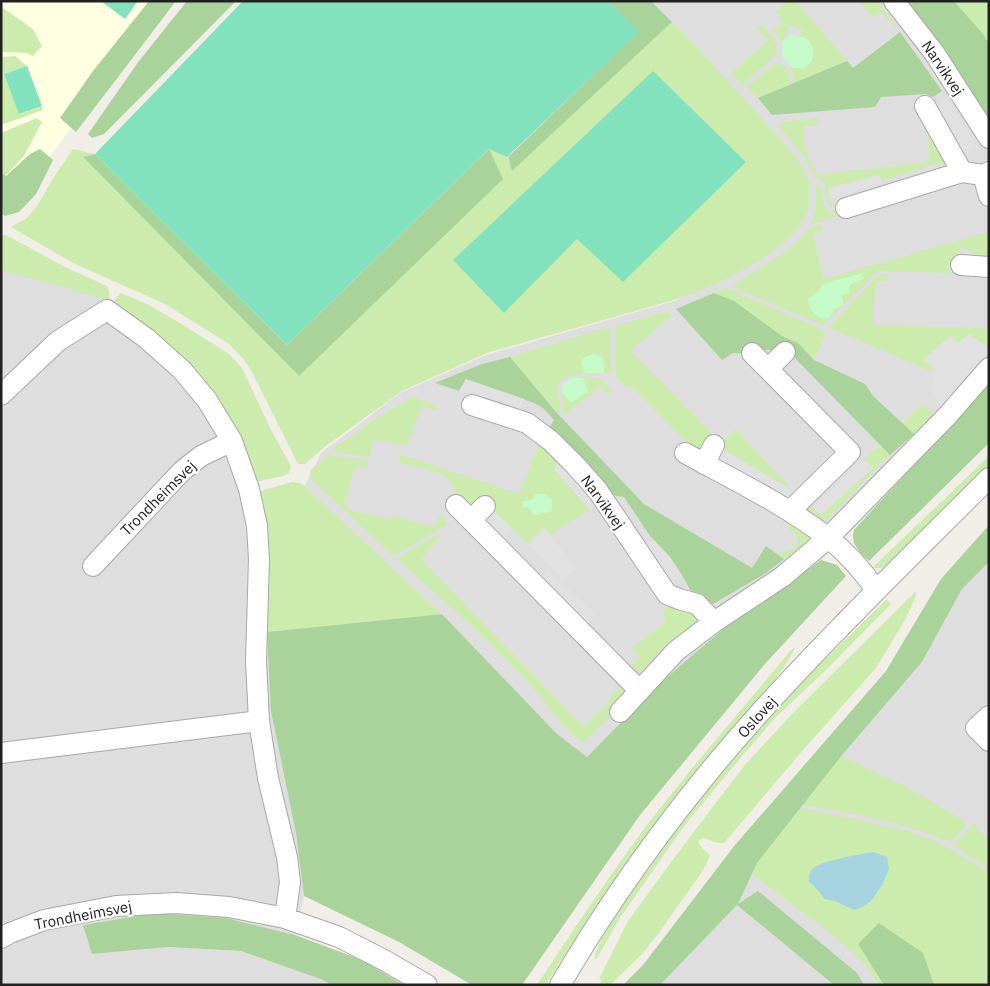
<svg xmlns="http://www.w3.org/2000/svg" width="990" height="986" font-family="'IBM Plex Sans',sans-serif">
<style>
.residential{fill:#dfdede}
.education{fill:#ffffe2}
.grass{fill:#cbecac}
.forest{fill:#aad29b}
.park{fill:#c4fbc9}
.pitch{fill:#83e2be}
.parking{fill:#e1e1e1}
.water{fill:#a6d3e0}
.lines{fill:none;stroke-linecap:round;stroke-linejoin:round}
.minor-casing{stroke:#a8a8a8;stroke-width:22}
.minor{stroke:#fff;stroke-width:20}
.labels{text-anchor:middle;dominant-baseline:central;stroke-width:4.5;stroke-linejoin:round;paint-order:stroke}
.street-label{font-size:15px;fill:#212121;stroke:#fff}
</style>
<rect width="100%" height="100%" fill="#f1eee7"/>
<path class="residential" d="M651,1h257l81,119v269l-132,136 -36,35 -100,72 -62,52 -72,73 -30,-23 -115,-120 -139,-125 18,-36 79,-60 86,-38 188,-54 56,-26 75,-99 -135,-156z
M1,268l104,26 83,62 65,106 51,434 -9,39 -69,-17 -134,36 77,-7 72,4 82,29 8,5h-330z
M989,562v423h-329l77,-80 20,-42 86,-109 79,-92 40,-73z"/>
<path class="education" d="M1,1h176l-48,52 -83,108 -45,43z"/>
<path class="grass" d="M788,1h8l51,60 -52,22 -3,-11 1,-4c24,1 21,-12 15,-29l-8,-3 3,-6 -14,-4 -7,16 -9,-11 9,-7 -1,-6 -6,-5z
M858,1h19l20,24 -2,2 -15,-15 -6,6z
M954,1h35v38l-3,-1z
M3,8l30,21 9,17 -9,10 -6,-3 -26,-1v-42z
M672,22l23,23 66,72 34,39 8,12 6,13 1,13 -2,16 -10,19 -12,12 -22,17 -32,18 -28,13 -33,12 -184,52 -85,38 -75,54 -22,19h-7l-46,-92 -10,-15 -13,-13 -64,-40 -92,-41 -62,-36 16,-9 10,-12 17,-29 19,-28 22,5 -12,3 216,219 190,-227 18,8 6,13z
M761,24c8,10 21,19 13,33l-32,28 -11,-12 37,-32 -11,-13z
M15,56l12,10 -23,8 16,40 22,-8 1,4 -42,15v-68z
M775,63l7,2 7,4 2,15 -33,14 -12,-10z
M922,114l29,43 -4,11 -3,1 -2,-7 -61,19 -2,-6 -50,13 1,11 5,9c-11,-5 -9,-16 -10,-26l-9,-4c-10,-20 -21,-33 -36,-51l2,-5 36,-4v6l-15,2c2,23 2,30 16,49l110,-13 -1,-28h-3z
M37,118l5,4 -18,34 -19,20 -4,-3v-40z
M816,184l5,3c2,16 1,25 20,26l1,2 -31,9 5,-14z
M821,225l2,6 -10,3 11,45 165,-47v29l-29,-15 -2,14 -2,5 -7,1v7l-71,-2 -55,54 -90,-38v-2l45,-28 15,-11 15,-17z
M1,235h5l61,33 40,18 3,8 -3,6 -5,-2 -101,-28z
M883,275h5v6h-11l-3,20v24l115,3v20l-19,-14 -13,10 -32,15 8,9 -5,2 -98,-42v-2l48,-50z
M726,288l99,43v4l-11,25 -16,-17 -16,-7 -48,-35 -20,-8z
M121,293l26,11 33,19 49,31 13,14 29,62 20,36 -2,7 -6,3 -28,6 -13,-32 -129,-144 3,-8z
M668,311l4,4 -41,36 85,87 -12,9 -8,2 -5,-2 -60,-61 -4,2 -11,-11 -1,-48 1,-3z
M606,328l4,1 1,44h-7c0,-10 2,-14 -8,-19l-15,9 4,10c-11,2 -29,4 -27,18 1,9 4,15 1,24l-49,-58z
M580,377c15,-1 24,1 32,15l-4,2 -8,-7 -37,29 1,-16 -2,-8 9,11 12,-24z
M413,397l25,9 -2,4 -14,-4 -15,39 -33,-5 -5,17 -32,-5 -3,-4 44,-31z
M924,406l10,7 -20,21 -12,-11 17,-16z
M736,429l57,62 -74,-44 3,-5z
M540,442l21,16 -7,11 36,41 -40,25 -6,-7 -16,16 -44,-43 -9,5h-9l-3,-2 -12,-21 -7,-9 -46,-12 1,-8 120,40z
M882,447l8,8 -69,70 -16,-9v-8l3,-2 5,1 8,8 51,-47 -8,-9 9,-8z
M328,455l40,6 -1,7 -12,-2 -10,38 4,6 42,10 3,-3 40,10 6,-12 8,9 -55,32 -82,-77 -1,-8z
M989,456v9l-105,102 -4,1h-8z
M292,482l9,1 141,131 -175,18 -10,-140z
M788,520l27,17 -31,22 -7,-5 18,-6 4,-10 -12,-11 -1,-4z
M444,533l-23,26 162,167 19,-17 17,-24 7,7 -18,27 -23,22c-16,-2 -34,-33 -45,-45 -42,-50 -94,-92 -143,-137l27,-17z
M916,591v5l-11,24 -29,48 -79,89 -73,86h-7l-13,-5 -6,3 3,6 9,9 -8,16 -44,62 -17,21 -31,30h-10l2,-5 -3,-1 29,-58 49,-67 67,-88 46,-50z
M887,599l4,5 -63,64 -53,50 -43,50 -47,57 -22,31 -43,62 -23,40 -3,1 5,-15 12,-24 48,-71 59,-74 51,-61z
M671,605l32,12 -35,26 -31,32 -9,-5 12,-13 -8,-9 34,-26 -4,-10z
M796,647c-8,14 -17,28 -27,41 -16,20 -34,38 -49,58 -62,76 -123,155 -174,239h-9c35,-53 70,-106 107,-156 47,-62 98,-119 147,-179z
M842,756l34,17 29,13 61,36c-3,6 -8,16 -15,18 -8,2 -18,-5 -26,-8 -39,-12 -81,-21 -122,-27z
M801,808l103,22 36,13 49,30v112h-110l-14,-21 -36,-32 -77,-58 5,-11z
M973,823l16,18v28l-33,-22v-4z"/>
<path class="forest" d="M149,1h27l-100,131 -16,-14 33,-47z
M187,1h49l-132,133 -12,4 -4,-4 51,-73z
M608,1h43l21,21 -160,149 -4,-14 130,-125z
M908,1h46l29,33 6,9v77z
M900,32l42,59 -9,6 -7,-3 -45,3 -6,10 -103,8 -14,-17 89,-37 6,7z
M40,149l13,11 -17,34 -17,18 -14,4 -4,-3v-40l5,3 24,-22z
M489,149l14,30 -204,197 -216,-219 12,-3 192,191z
M714,293l20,8 48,35 16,7 16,17 51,24 8,12 41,38 -24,21 -103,-105h-31l-13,3h-10l-11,7 -46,-51z
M510,357l46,55 88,92 108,64 14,-22 18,13 -18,14 -53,31 -23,-14 -5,-10 -15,-23 -20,-21 -26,-39 -8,-1 -7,-6 -60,-62 5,-8 -11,-12 -9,-5 -68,-24 -7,12 -24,-8 47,-19z
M989,383v60l-120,118c-9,-9 -19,-17 -15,-31z
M989,525v37l-27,27 -40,73 -79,92 -86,109 -19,41 20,-13 99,82 7,12h-30l-97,-80 -77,80h-37l20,-20 92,-120 151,-174 55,-92z
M821,560l16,5 9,11 -82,89 -124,150 -118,170h-50l-73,-43 -95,-46 -8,-63 -25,-122 -4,-79 175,-18 115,120 30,23 72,-73 62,-53z
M155,913l71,5 69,17 67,25 42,25h-73l-8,-5 -82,-29 -72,-4 -77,7 -9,-29z
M879,923l44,30 11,32h-50l-26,-41z"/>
<path class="park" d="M793,34l15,5c7,10 8,21 -3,29h-12l-11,-11v-15l6,-6z
M862,273l2,6 -14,5 -1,3 1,5 -8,4 2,9 -4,1v2l-6,1c-4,19 -25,8 -26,-10l11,-8 4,-7z
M592,354c13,0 12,9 12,19h-19l-4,-10 2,-5z
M573,378h10l5,14 -17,11 -9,-11 2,-9z
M536,494h7l7,3c3,5 3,9 1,15l-10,1 -7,3 -6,-9 -5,1 -1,-7 9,-1z"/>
<path class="pitch" d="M101,1h37l-13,18z
M243,1h365l31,31 -132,125 -18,-8 -202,196 -192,-191z
M27,66l15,40 -23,8 -15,-40z
M653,71l93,91 -123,120 -46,-43 -73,74 -51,-53z"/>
<path class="parking" d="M946,97l32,50 -11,7 -32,-50z
M879,175l4,9 -53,15 -2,-11z
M969,334l20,14v6l-46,50 -11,-10 1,-26 -9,-9 26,-23 8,7z
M466,379l58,20 -5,13 -60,-21z
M719,447l74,44 -6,10 -73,-42z
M561,458l38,44 -9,8 -36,-41z
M864,459l9,9 -52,47 -8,-8z
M491,508l22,21 -9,9 -17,-18z
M544,528l33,40 -14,12 -35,-36z
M654,540l16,17 13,20 -13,3 -24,-35z
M548,569l48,45 -9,9 -46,-45z"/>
<path class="water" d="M873,852l14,5 2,12 -7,16 -11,16 -9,6 -8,3 -19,-9 -10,-2 -12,-14 -4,-3c0,-6 0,-10 5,-14 7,-7 47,-14 59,-16z"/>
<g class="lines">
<defs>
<path id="minor" d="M894,1l41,53 54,84
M925,106l37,66 21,3 6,-3
M983,175l6,21
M846,208l116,-36
M961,265l28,2
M752,353l98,99 -60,59
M768,369l17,-17
M1,395l57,-54 49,-31 39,28 36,32 25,30 25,41 17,48 8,37 2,33 -3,102 3,60 9,57 19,79 3,25 -5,36
M472,405l55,18 24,18 24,24 23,26 69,103 12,5 18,5 17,18
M685,453c47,26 99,51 142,84 18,14 36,34 49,53
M704,464l10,-19
M456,505l183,185
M471,520l14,-14
M93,566l89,-95 19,-15 31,-15
M620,712l56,-61 38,-29 68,-45 46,-39 120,-123 41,-47
M989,716l-13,12 13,13
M1,753l258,-32
M1,938l9,-5 34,-13 72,-14 60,-3 53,4 56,11 54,19 45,23 43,25
M560,985c58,-99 127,-192 204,-277 72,-79 149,-154 225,-230"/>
</defs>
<use href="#minor" class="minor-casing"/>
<use href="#minor" class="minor"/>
</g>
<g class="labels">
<g class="street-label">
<text transform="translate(943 68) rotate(56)">Narvikvej</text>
<text transform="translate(158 498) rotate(-45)">Trondheimsvej</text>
<text transform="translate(603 502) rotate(54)">Narvikvej</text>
<text transform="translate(757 717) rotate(-48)">Oslovej</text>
<text transform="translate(83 915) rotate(-11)">Trondheimsvej</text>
</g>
</g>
<rect width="990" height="986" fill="none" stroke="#212121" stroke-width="5"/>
</svg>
